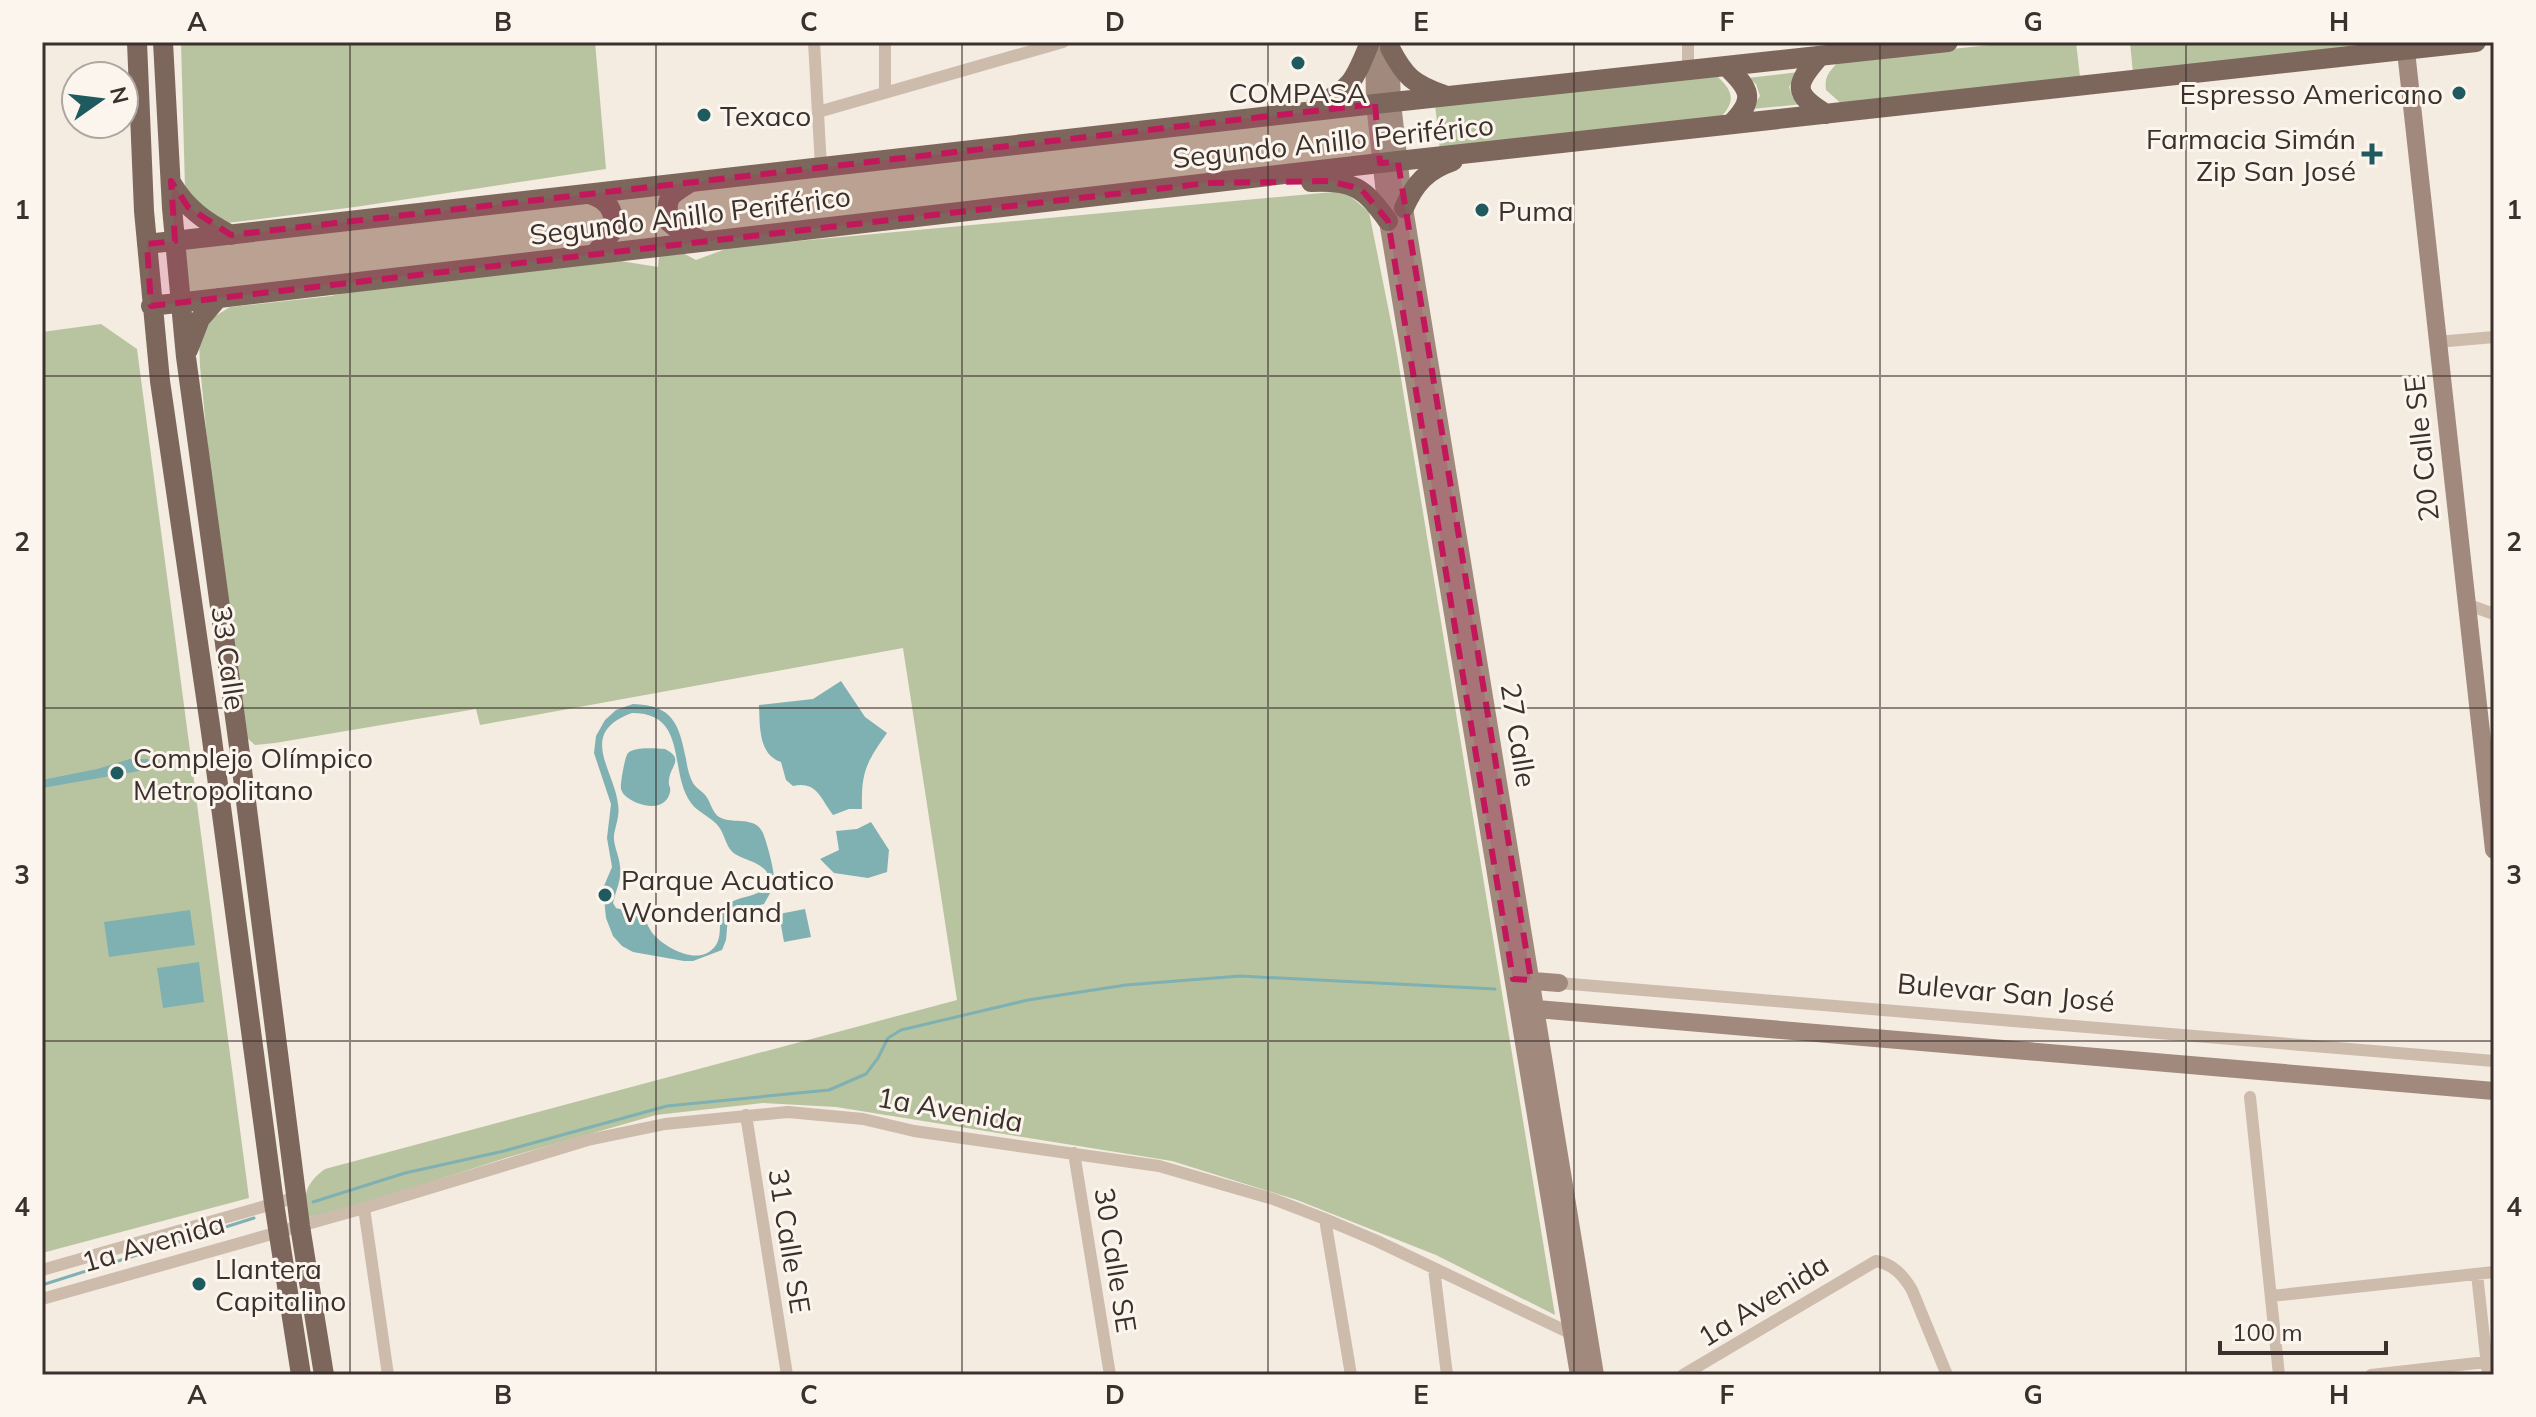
<svg xmlns="http://www.w3.org/2000/svg" width="2536" height="1417" font-family="Mulish,sans-serif">
<style>
.green{fill:#b8c4a0}
.water{fill:#7fb0b2;fill-rule:evenodd}
.lines{fill:none;stroke-linecap:round;stroke-linejoin:round}
.stream{stroke:#7fb0b2;stroke-width:3}
.street{stroke:#cdbbac;stroke-width:12}
.secondary{stroke:#a18a7d;stroke-width:18}
.primary{stroke:#7d675c;stroke-width:20}
.marked{fill:#c2185b;fill-opacity:0.2;stroke:#c2185b;stroke-width:6;stroke-dasharray:16 10;stroke-linejoin:round}
.grid{fill:none;stroke:#3b302b;stroke-width:2;stroke-opacity:0.55}
.poi-dot{fill:#1f5a5e;stroke:#fbf5ee;stroke-width:3}
.labels{text-anchor:middle;dominant-baseline:central;stroke-width:6;stroke-linejoin:round;paint-order:stroke}
.poi-label{font-size:28px;fill:#3b302b;stroke:#fbf5ee;text-anchor:start}
.street-label{font-size:28px;fill:#3b302b;stroke:#fbf5ee}
.neatline{fill:none;stroke:#3b302b;stroke-width:3}
.grid-label{font-size:26px;text-anchor:middle;font-weight:bold;fill:#3b302b}
</style>
<rect width="100%" height="100%" fill="#f4ebe1"/>
<path class="green" d="M181,42h414l11,127 -251,38 -136,17 -34,-36z
M2018,42h58l4,35 -236,29 -18,-16c-2,-14 4,-19 13,-29z
M2130,42h270l-267,31z
M1799,72l-10,15 4,11 10,6 -52,5 9,-13 -4,-12 -8,-6z
M1714,73c19,18 24,27 4,47l-278,31 -5,-47z
M1373,106l5,55 -675,71 -25,-11 -6,-15 19,-19z
M675,185l-10,18 19,34 -76,7 -5,-51z
M1344,191l25,21 26,130 160,973 -119,-60 -139,-55 -125,-39 -336,-54 -73,-4 -107,12 -147,42 -163,52 -41,9c-1,-24 0,-34 20,-49l632,-169 -54,-352 -423,77 -4,-16 -201,34 -20,2 -9,-8 -38,-288 -8,-83 -1,-26 13,-22 18,-11 101,-11 42,-10 241,-26 44,7 1,-11 22,-4 15,8 35,-13z
M588,194l23,17 -17,38 -414,52 -5,-57z
M101,324l36,25 112,849 -207,55v-921z"/>
<path class="water" d="M841,681l24,36 22,16c-21,30 -26,39 -25,76h-13l-16,6c-13,-17 -16,-34 -40,-29l-7,-6 -5,-18c-23,-8 -21,-36 -22,-57l54,-6z
M633,704c40,1 46,20 53,55 1,7 3,17 7,24 3,5 9,8 13,13 5,7 6,16 13,21 14,8 36,-2 44,16 4,10 12,39 11,48 -1,8 -6,16 -10,23l-31,8 -5,5 -2,23 -4,10 -29,11h-9l-51,-9 -11,-6 -9,-10 -7,-18 -2,-20v-12l8,-19 -5,-29 4,-34 -17,-51 2,-17 9,-16 11,-10zM632,713c57,0 36,59 59,90 7,10 21,14 28,24 6,8 7,21 16,27 11,7 23,7 32,18l-4,18c-10,7 -25,7 -35,14 -13,12 -4,29 -12,41 -15,22 -47,5 -61,-9 -6,-6 -8,-14 -13,-21l-26,-7 -3,-5c3,-13 9,-24 7,-37 -1,-11 -7,-21 -6,-31 2,-11 6,-20 4,-31 -4,-35 -41,-71 14,-91z
M665,749c20,10 5,17 4,31 -1,7 2,5 1,12 -4,20 -30,15 -42,6 -3,-2 -6,-5 -7,-9 -1,-5 4,-33 7,-36 9,-7 27,-4 37,-4z
M130,759h18l3,10 -109,19v-8l55,-11z
M871,822l18,28 -2,22 -19,6 -34,-5 -14,-14 19,-9 -3,-19 21,-2z
M805,909l6,28 -27,5 -5,-28z
M190,910l5,35 -86,12 -5,-35z
M199,962l5,40 -41,6 -6,-40z"/>
<g class="lines">
<path class="stream" d="M313,1202l92,-29 99,-22 163,-45 162,-16 37,-16 12,-16 10,-20 13,-8 127,-30 98,-15 114,-9 255,13
M42,1285l212,-67"/>
<path class="street" d="M814,42l7,125
M1688,71v-29
M885,93v-51
M818,112l245,-70
M2437,342l57,-5
M2466,604l28,10
M1559,983l935,78
M2250,1097l29,278
M746,1115l41,260
M1074,1153l36,222
M364,1208l24,167
M1325,1219l26,156
M1434,1269l13,106
M42,1270l255,-73
M2477,1274l11,101
M2271,1296l223,-24
M42,1299l322,-91 224,-68 77,-16 123,-12 75,7 51,12 245,35 114,33 52,20 52,22 195,93
M1683,1375l193,-114c17,3 27,14 36,29l35,85
M2371,1375l115,-13"/>
<path class="secondary" d="M1374,42l1,62 13,117 191,1154
M2405,42l89,808
M1390,46l2,57 12,105 191,1167
M1522,980l37,3
M1525,1008l969,83"/>
<path class="primary" d="M137,42l7,169 16,170 51,351 63,471 27,172
M163,42l9,166 14,149 54,397 60,472 24,149
M1390,48c15,29 23,36 54,47
M1819,57c-25,28 -26,37 7,57
M1727,67c23,22 29,32 4,57
M1316,105c36,-14 40,-29 54,-63
M691,182c-22,14 -26,14 -22,40l11,9 23,10
M1311,182c43,-2 53,6 77,39
M172,184c15,25 34,38 59,51
M589,194c19,6 24,14 26,34l-20,26
M1404,208c11,-25 23,-38 49,-47
M147,244l1228,-140 573,-62
M151,306l1229,-143 1096,-121
M188,350l12,-31 18,-21"/>
</g>
<path class="marked" d="M1375,104l5,59 18,-1 133,818 -18,-1 -125,-758 -27,-32 -31,-8 -122,2 -1057,123 -4,-62 28,-3 -4,-60 17,26 43,28z"/>
<path class="grid" d="M350,42v1333M656,42v1333M962,42v1333M1268,42v1333M1574,42v1333M1880,42v1333M2186,42v1333M42,376h2452M42,708h2452M42,1041h2452"/>
<g class="poi-dot">
<circle cx="1298" cy="63" r="8"/>
<circle cx="2459" cy="93" r="8"/>
<circle cx="704" cy="115" r="8"/>
<path d="M2368 142h8v8h8v8h-8v8h-8v-8h-8v-8h8z"/>
<circle cx="1482" cy="210" r="8"/>
<circle cx="117" cy="773" r="8"/>
<circle cx="605" cy="895" r="8"/>
<circle cx="199" cy="1284" r="8"/>
</g>
<g class="labels">
<g class="poi-label">
<text x="1298" y="92" text-anchor="middle">COMPASA</text>
<text x="2443" y="93" text-anchor="end">Espresso Americano</text>
<text x="720" y="115">Texaco</text>
<text x="2356" y="138" text-anchor="end">Farmacia Simán<tspan x="2356" dy="32">Zip San José</tspan></text>
<text x="1498" y="210">Puma</text>
<text x="133" y="757">Complejo Olímpico<tspan x="133" dy="32">Metropolitano</tspan></text>
<text x="621" y="879">Parque Acuatico<tspan x="621" dy="32">Wonderland</tspan></text>
<text x="215" y="1268">Llantera<tspan x="215" dy="32">Capitalino</tspan></text>
</g>
<g class="street-label">
<text transform="translate(1333 141) rotate(-6)">Segundo Anillo Periférico</text>
<text transform="translate(690 215) rotate(-7)">Segundo Anillo Periférico</text>
<text transform="translate(2421 449) rotate(-96)">20 Calle SE</text>
<text transform="translate(229 658) rotate(82)">33 Calle</text>
<text transform="translate(1519 735) rotate(81)">27 Calle</text>
<text transform="translate(2006 992) rotate(5)">Bulevar San José</text>
<text transform="translate(950 1109) rotate(10)">1a Avenida</text>
<text transform="translate(790 1241) rotate(81)">31 Calle SE</text>
<text transform="translate(153 1242) rotate(-16)">1a Avenida</text>
<text transform="translate(1116 1260) rotate(81)">30 Calle SE</text>
<text transform="translate(1763 1300) rotate(-32)">1a Avenida</text>
</g>
</g>
<rect width="2536" height="1417" fill="none" stroke="#fbf5ee" stroke-width="88"/>
<g transform="translate(100 100) rotate(76)"><circle r="38" fill="#fbf5ee" stroke="#aea6a0" stroke-width="2"/>
<path d="M0-6L14 30L0 20L-14 30Z" fill="#1f5a5e"/>
<text y="-12" font-size="22" font-weight="bold" text-anchor="middle" fill="#3b302b">N</text>
</g>
<path d="M2220 1341v12h166v-12" fill="none" stroke="#3b302b" stroke-width="4"/>
<text x="2232" y="1341" font-size="24" fill="#3b302b" stroke="#fbf5ee" stroke-width="6" paint-order="stroke">100 m</text>
<rect x="44" y="44" width="2448" height="1329" class="neatline"/>
<g class="grid-label">
<text x="197" y="31">A</text>
<text x="503" y="31">B</text>
<text x="809" y="31">C</text>
<text x="1115" y="31">D</text>
<text x="1421" y="31">E</text>
<text x="1727" y="31">F</text>
<text x="2033" y="31">G</text>
<text x="2339" y="31">H</text>
<text x="22" y="219">1</text>
<text x="2514" y="219">1</text>
<text x="22" y="551">2</text>
<text x="2514" y="551">2</text>
<text x="22" y="884">3</text>
<text x="2514" y="884">3</text>
<text x="22" y="1216">4</text>
<text x="2514" y="1216">4</text>
<text x="197" y="1404">A</text>
<text x="503" y="1404">B</text>
<text x="809" y="1404">C</text>
<text x="1115" y="1404">D</text>
<text x="1421" y="1404">E</text>
<text x="1727" y="1404">F</text>
<text x="2033" y="1404">G</text>
<text x="2339" y="1404">H</text>
</g>
</svg>
